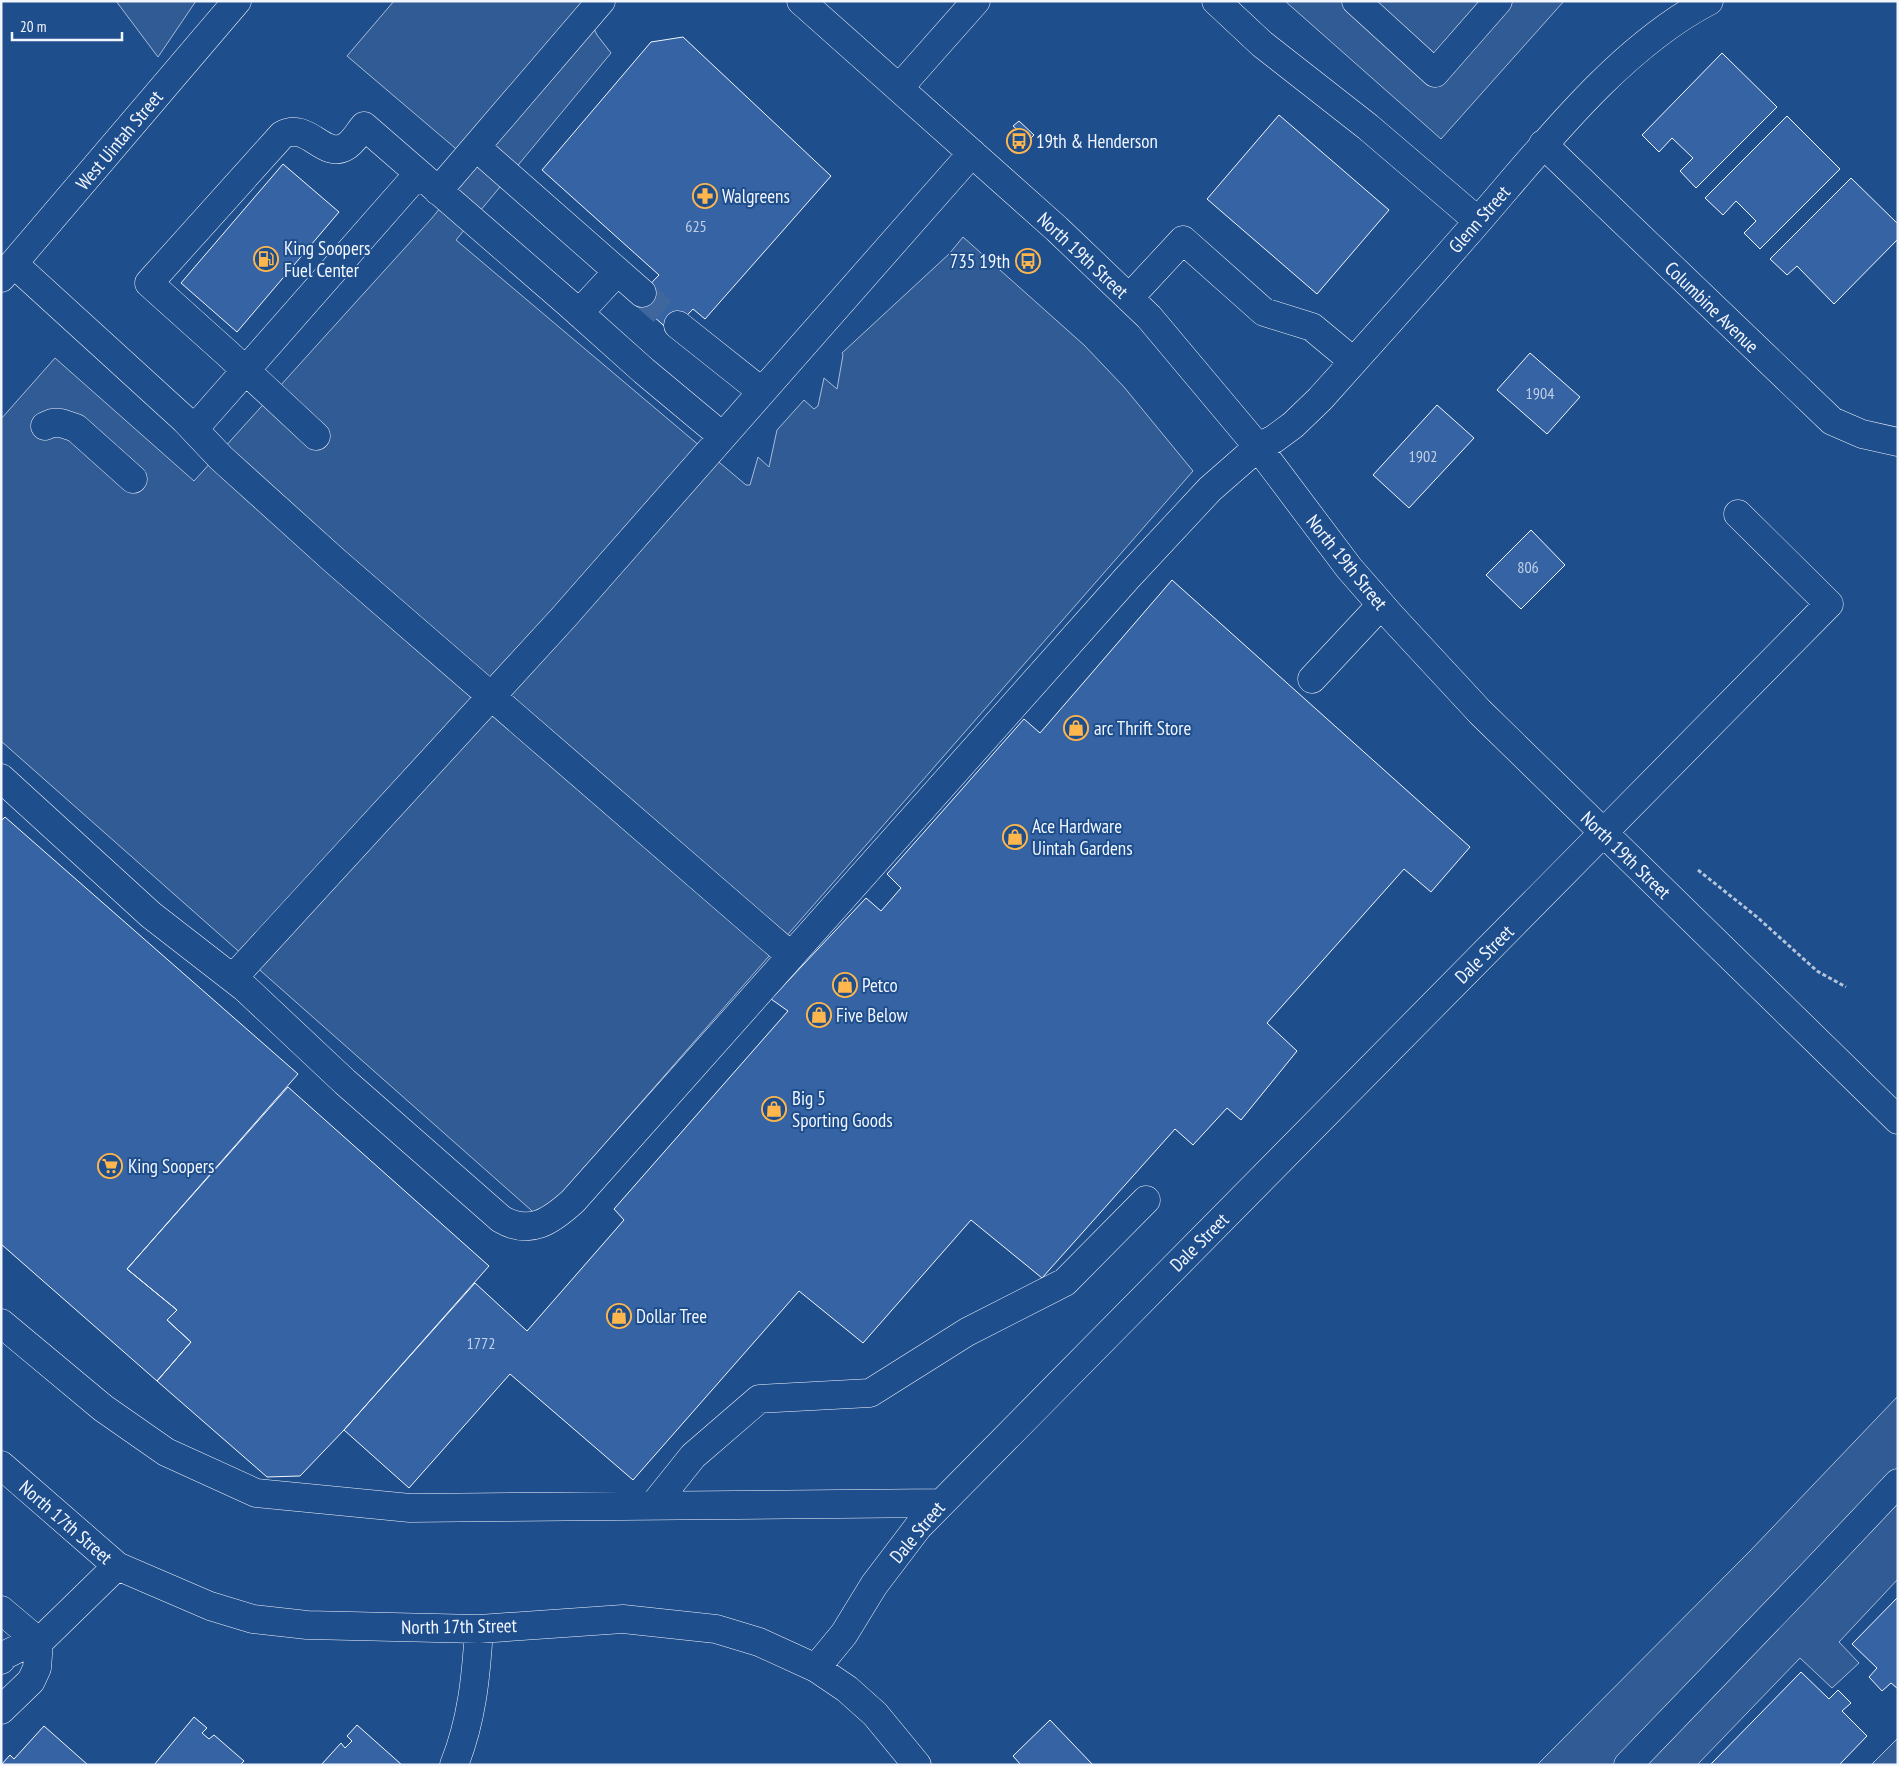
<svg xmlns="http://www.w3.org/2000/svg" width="1899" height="1766" font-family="'PT Sans Narrow',sans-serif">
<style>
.parking{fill:#305b95;stroke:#a8bbd7}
.building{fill:#3563a3;stroke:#f2f6ff}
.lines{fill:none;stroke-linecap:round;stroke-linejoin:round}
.minor-tunnel{stroke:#3f679d;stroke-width:28;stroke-dasharray:28 14;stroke-linecap:butt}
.minor-casing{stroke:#f2f6ff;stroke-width:29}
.major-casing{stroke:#f2f6ff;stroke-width:29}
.path{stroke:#b3c4dc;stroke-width:3;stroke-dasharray:4 2.5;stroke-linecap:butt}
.minor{stroke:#1f4e8c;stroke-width:28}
.major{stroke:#1f4e8c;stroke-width:28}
.labels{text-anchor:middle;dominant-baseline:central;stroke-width:4;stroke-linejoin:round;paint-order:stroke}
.number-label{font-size:16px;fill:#c3d1e8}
.street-label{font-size:19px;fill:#f2f6ff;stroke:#1f4e8c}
.poi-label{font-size:19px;fill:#f2f6ff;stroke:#1f4e8c;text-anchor:start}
</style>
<rect width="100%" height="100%" fill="#1f4e8c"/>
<path class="parking" d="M116,1h80l-38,56z
M394,1h187l16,34 14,18 -155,187 290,245h4l8,-28 11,10 8,-37 27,-30 10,9 4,-3 6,-28 13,11 6,-34 -1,-2 107,-99 14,-17 121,108 40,42 69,84 -653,747 -539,-477v-322l54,-61 139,123 238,-263 43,-53 -128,-109z
M1285,1h279l-123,138z
M1898,1396v183l-59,63 20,21 -27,25 -32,-30 -103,107h-160l213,-214z
M1898,1738v27h-27z"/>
<path class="building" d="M683,37l148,139 -126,143 -12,-10 -22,23 -36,-32 24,-25 -117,-105 109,-128z
M1722,53l55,54 -81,81 -16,-17 13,-13 -21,-20 -13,14 -17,-17z
M1279,115l110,95 -72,84 -110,-95z
M1787,116l53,53 -80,80 -16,-16 12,-12 -20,-20 -13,14 -18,-17z
M1019,121l15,14 -5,5 -16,-14z
M283,164l56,48 -102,120 -56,-49z
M1851,178l47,46v15l-64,65 -37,-38 -10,9 -17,-16z
M1028,253l9,7 -5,6 -9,-8z
M1530,353l50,44 -33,37 -50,-44z
M1437,405l37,33 -65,70 -36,-33z
M1531,530l34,35 -44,44 -35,-34z
M1172,580l298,267 -39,45 -27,-23 -137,154 30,28 -56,69 -14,-12 -34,37 -18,-16 -133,149 -71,-58 -108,123 -64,-52 -166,189 -123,-106 -101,114 -65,-58 131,-147 52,48 97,-111 -10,-11 174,-198 -17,-12 95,-101 15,13 20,-23 -14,-14 137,-155 16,14z
M5,817l293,257 -171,195 50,41 -10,10 24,22 -34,39 -156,-137v-423z
M288,1087l201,179 -145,164 -44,46 -33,1 -110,-96 34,-39 -24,-22 10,-10 -50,-41z
M1898,1597v92l-7,-6 -9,8 -13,-14 8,-9 -25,-24z
M1801,1672l28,27 9,-9 13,13 -9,8 25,25 -28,29h-129z
M194,1717l13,11 -5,5 7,6 5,-4 30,26 -4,4h-86z
M1050,1720l43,45h-72l-8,-9z
M357,1725l45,40h-81l20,-22 4,5 7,-7 -5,-5z
M44,1726l44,39h-87l9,-10 4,4z"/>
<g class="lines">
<path class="minor-tunnel" d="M642,293l36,32"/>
<defs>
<path id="minor" d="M801,1l256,228 92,88 109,130 91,121 42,48 89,96 418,408
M1216,1l46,43 106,83 110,94
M1356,1l79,72 63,-72
M899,88l77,-87
M1543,144l289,277 30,13 36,8
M476,147l166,146
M438,191l163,-190
M14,264l171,156 36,38 114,103 456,395
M1129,298l54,-58 81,72 48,15 41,34
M579,313l38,-41
M678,325l83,66
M45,426l7,-3h9l15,5 57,51
M194,429l224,-255
M316,436l-88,-82 -79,-71 133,-148c26,-14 41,24 63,12 8,-4 13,-14 19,-21l204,177 76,68 78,65
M1312,679l69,-74
M1,778l150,137 94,73 100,94 156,137c29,17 50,2 72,-18l555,-624 82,-88 48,-42 16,-8 19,-14 27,-26c53,-59 107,-119 159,-179 65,-75 140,-172 230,-219
M233,978l330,-360 409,-465
M1,1323l102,85 63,44 90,41 154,15 531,-5
M1,1465l116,101 93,40 43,13 54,6 172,4 144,-10 93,10 43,13 57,26 31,21 28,25 42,51
M653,1506l40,-50 66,-57 111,-6 97,-61 98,-50 81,-82
M1,1610l38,32
M1,1660l4,-5 14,-7 20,-6 78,-76
M816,1668l28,-34 30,-49 44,-58 911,-923 -91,-90
M1,1710l30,-29 6,-13 2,-26
M454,1765c18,-45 22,-88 25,-136
M1628,1765l181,-188 89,-94"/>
<path id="major" d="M1,278l236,-277"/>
</defs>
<use href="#minor" class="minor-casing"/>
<use href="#major" class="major-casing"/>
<path class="path" d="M1698,870l59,47 60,54 29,16"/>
<use href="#minor" class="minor"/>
<use href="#major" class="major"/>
</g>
<defs>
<symbol id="bus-ring" viewBox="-11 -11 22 22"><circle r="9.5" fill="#1f4e8c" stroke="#ffb74d" stroke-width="1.5"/><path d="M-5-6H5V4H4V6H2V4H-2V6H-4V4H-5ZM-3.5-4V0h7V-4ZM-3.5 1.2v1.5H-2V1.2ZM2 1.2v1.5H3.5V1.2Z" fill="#ffb74d"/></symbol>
<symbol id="pharmacy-ring" viewBox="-11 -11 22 22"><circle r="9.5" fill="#1f4e8c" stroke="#ffb74d" stroke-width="1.5"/><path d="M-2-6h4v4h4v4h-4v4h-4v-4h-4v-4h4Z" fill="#ffb74d"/></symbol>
<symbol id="fuel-ring" viewBox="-11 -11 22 22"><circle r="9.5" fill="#1f4e8c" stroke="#ffb74d" stroke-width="1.5"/><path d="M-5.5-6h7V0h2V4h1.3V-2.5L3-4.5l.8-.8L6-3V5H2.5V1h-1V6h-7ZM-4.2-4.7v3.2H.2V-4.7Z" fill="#ffb74d"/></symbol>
<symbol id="shop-ring" viewBox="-11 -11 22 22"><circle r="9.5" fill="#1f4e8c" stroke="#ffb74d" stroke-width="1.5"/><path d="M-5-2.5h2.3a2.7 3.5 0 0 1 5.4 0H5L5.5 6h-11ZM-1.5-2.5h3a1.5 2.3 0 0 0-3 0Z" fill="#ffb74d"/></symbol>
<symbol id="supermarket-ring" viewBox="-11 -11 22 22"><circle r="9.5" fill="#1f4e8c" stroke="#ffb74d" stroke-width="1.5"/><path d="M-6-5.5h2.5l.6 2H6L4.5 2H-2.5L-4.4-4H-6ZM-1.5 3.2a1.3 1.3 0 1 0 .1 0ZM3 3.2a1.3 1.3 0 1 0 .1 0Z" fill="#ffb74d"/></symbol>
</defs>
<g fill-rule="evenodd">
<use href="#bus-ring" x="1005" y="127" width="28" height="28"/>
<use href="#pharmacy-ring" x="691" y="182" width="28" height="28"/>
<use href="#fuel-ring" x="252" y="245" width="28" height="28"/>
<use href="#bus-ring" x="1014" y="247" width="28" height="28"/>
<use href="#shop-ring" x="1062" y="714" width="28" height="28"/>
<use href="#shop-ring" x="1001" y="823" width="28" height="28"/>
<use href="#shop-ring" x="831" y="971" width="28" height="28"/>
<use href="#shop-ring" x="805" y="1001" width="28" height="28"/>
<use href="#shop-ring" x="760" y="1095" width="28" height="28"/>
<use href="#supermarket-ring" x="96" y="1152" width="28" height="28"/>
<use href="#shop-ring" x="605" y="1302" width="28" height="28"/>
</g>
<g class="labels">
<g class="number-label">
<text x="696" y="226">625</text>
<text x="1540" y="393">1904</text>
<text x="1423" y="456">1902</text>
<text x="1528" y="567">806</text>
<text x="481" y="1343">1772</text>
</g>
<g class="street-label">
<text transform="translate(119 140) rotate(-50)">West Uintah Street</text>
<text transform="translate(1479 219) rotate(-49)">Glenn Street</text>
<text transform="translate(1083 255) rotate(43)">North 19th Street</text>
<text transform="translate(1712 307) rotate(44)">Columbine Avenue</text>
<text transform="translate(1347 562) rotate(51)">North 19th Street</text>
<text transform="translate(1626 855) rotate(44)">North 19th Street</text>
<text transform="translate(1484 954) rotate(-45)">Dale Street</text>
<text transform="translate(1199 1242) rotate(-45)">Dale Street</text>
<text transform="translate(66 1522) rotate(41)">North 17th Street</text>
<text transform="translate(917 1532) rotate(-50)">Dale Street</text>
<text transform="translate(459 1626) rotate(-1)">North 17th Street</text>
</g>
<g class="poi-label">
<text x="1036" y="141">19th &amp; Henderson</text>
<text x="722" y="196">Walgreens</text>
<text x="284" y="248">King Soopers<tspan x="284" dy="22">Fuel Center</tspan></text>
<text x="1010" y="261" text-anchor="end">735 19th</text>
<text x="1094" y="728">arc Thrift Store</text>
<text x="1032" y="826">Ace Hardware<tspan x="1032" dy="22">Uintah Gardens</tspan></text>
<text x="862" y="985">Petco</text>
<text x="836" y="1015">Five Below</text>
<text x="792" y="1098">Big 5<tspan x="792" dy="22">Sporting Goods</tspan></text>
<text x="128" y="1166">King Soopers</text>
<text x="636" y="1316">Dollar Tree</text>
</g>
</g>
<rect width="1899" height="1766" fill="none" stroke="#f2f6ff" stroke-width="5"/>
<path d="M12 32v8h110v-8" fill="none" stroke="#f2f6ff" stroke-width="2.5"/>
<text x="20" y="32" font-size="15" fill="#f2f6ff" stroke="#1f4e8c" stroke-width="4" paint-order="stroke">20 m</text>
</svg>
